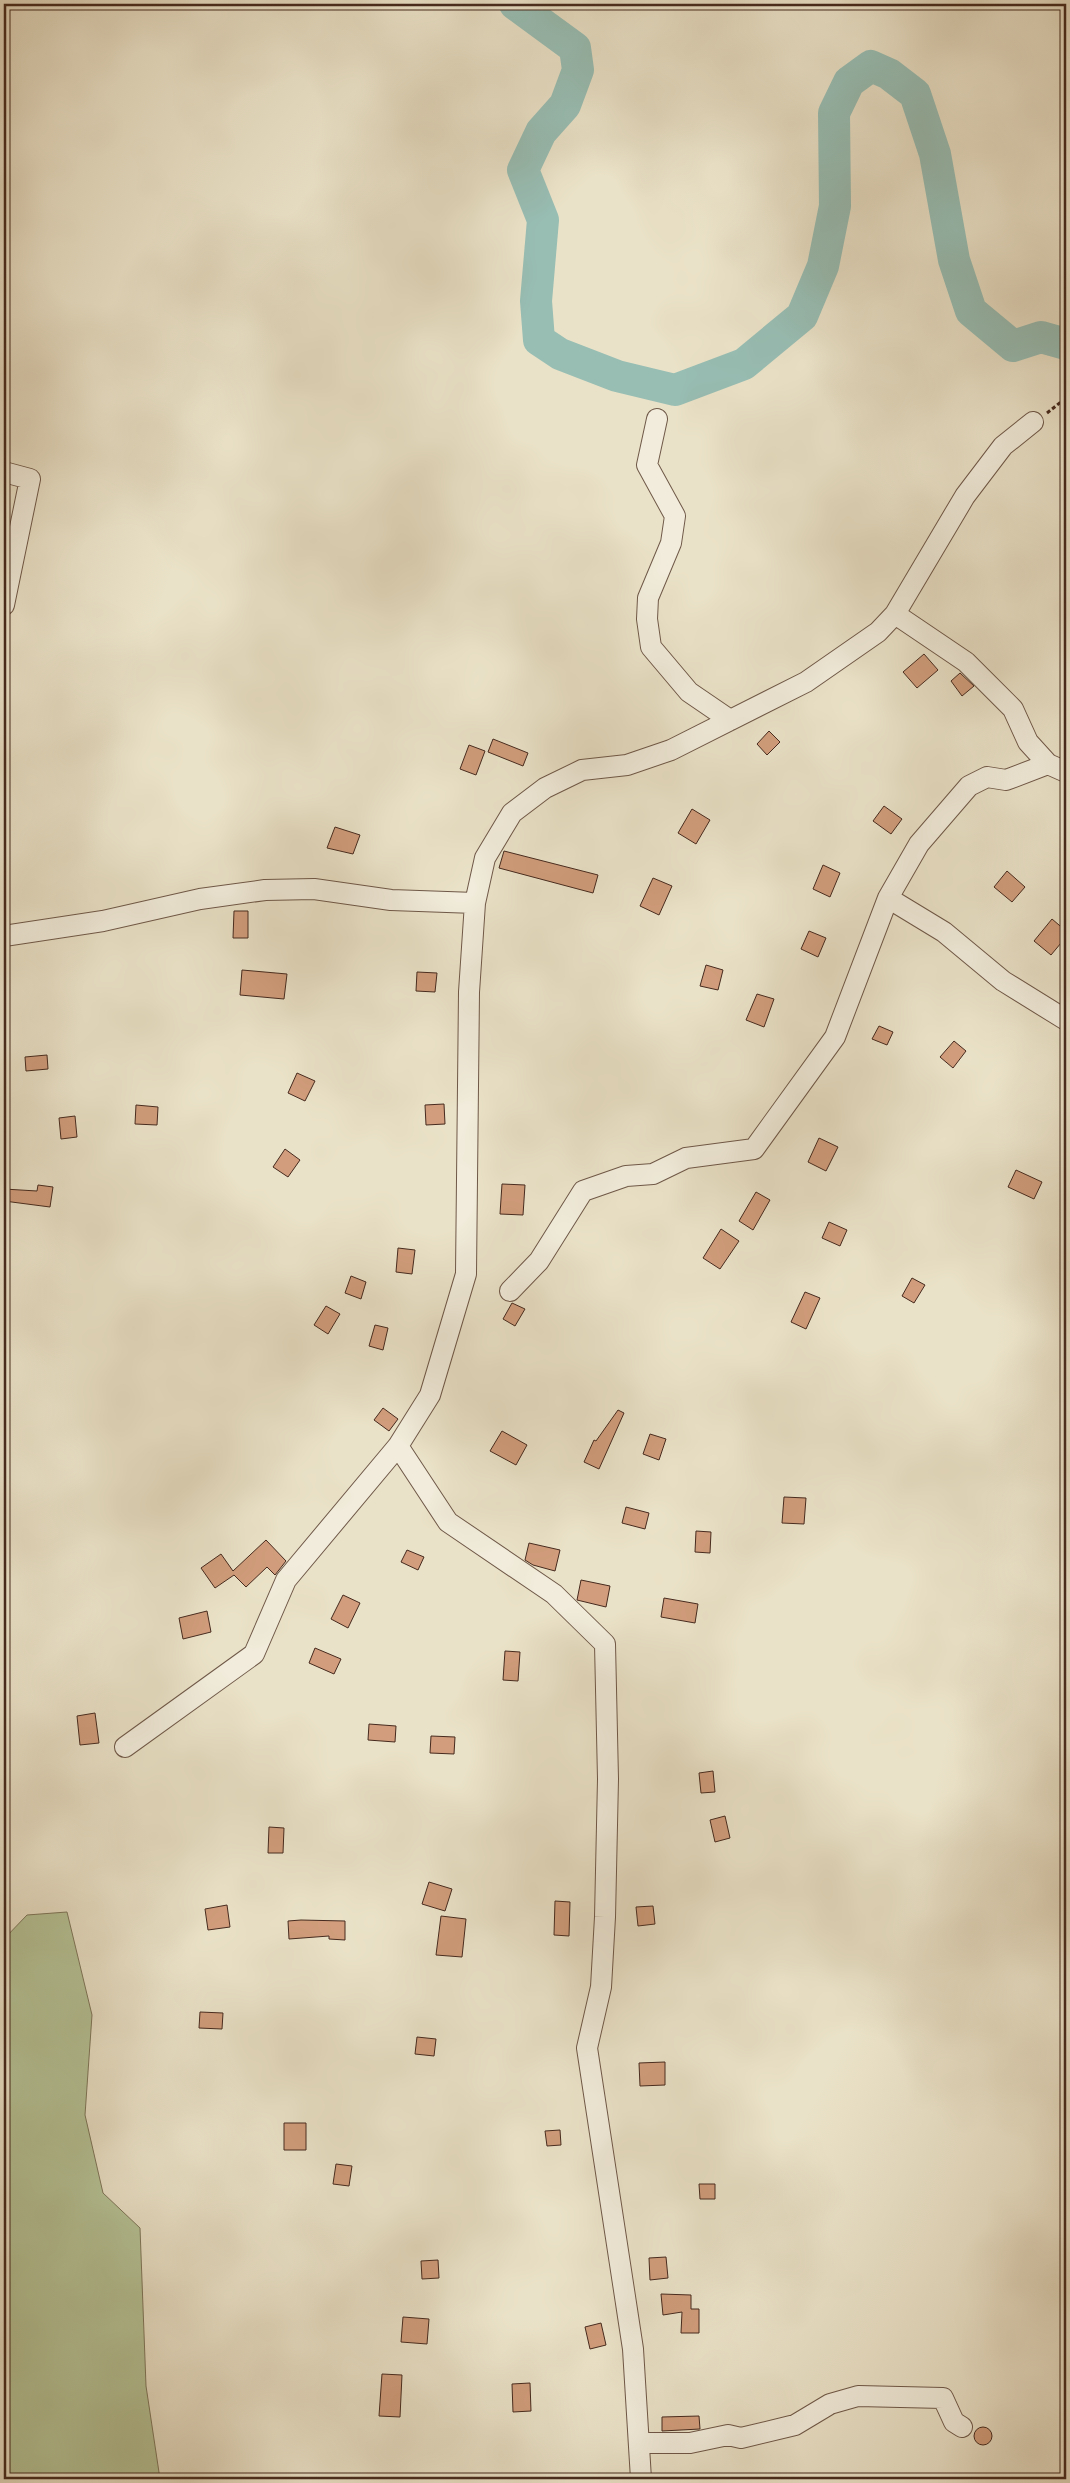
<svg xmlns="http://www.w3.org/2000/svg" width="1070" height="2483" font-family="'IM FELL Double Pica',serif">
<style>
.green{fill:#b5c397;stroke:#7e765a}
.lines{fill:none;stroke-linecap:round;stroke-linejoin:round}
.river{stroke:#98beb4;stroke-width:32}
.building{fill:#d19d7c;stroke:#462a1e}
.street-casing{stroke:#6f5848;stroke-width:22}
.path{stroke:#462a1e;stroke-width:3;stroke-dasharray:4 2.5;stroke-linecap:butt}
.street{stroke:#f1ecdb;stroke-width:20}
</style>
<rect width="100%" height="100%" fill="#eae2c8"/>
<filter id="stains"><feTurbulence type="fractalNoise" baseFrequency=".004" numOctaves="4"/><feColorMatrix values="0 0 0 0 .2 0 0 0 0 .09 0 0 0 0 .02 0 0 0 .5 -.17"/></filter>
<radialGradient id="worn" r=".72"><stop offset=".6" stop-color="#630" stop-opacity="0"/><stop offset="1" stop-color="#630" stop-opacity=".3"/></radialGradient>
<path class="green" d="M67,1912l25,103 -7,100 18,78 37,35 6,158 14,93h-156v-540l23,-24z"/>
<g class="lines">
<path class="river" d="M515,4l60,44 3,22 -13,35 -24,27 -18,38 20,50 -7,81 3,39 21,14 57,22 58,14 69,-26 58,-48 21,-50 12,-60 -1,-93 15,-31 22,-16 18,8 26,20 20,60 19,106 17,51 42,35 28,-9 25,7"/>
</g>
<path class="building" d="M924,654l14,16 -21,18 -14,-16z
M960,673l14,13 -12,10 -11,-15z
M769,731l11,11 -13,13 -10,-11z
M493,739l35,14 -5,13 -35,-14z
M469,745l16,6 -9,24 -16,-6z
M884,806l18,13 -11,15 -18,-13z
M692,809l18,11 -14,24 -18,-11z
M335,827l25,8 -7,19 -26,-6z
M504,851l94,24 -5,18 -94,-25z
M823,865l17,8 -10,24 -17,-8z
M1007,871l18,16 -13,15 -18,-15z
M653,878l19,8 -13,29 -19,-9z
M234,911h14v27h-15z
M1052,919l14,12v6l-15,18 -17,-14z
M809,931l17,7 -8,19 -17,-8z
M706,965l17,5 -5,20 -18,-4z
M242,970l45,4 -3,25 -44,-4z
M417,972l20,1 -2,19 -19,-1z
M757,994l17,5 -10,28 -18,-7z
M879,1026l14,6 -6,13 -15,-6z
M954,1041l12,10 -13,17 -13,-11z
M47,1055l1,14 -22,2 -1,-14z
M297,1073l18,8 -10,20 -17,-8z
M444,1104l1,20 -19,1 -1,-20z
M136,1105l22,2 -1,18 -22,-1z
M75,1116l2,21 -16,2 -2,-21z
M819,1138l19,9 -12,24 -18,-9z
M285,1149l15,11 -12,17 -15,-10z
M1016,1170l26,12 -8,17 -26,-12z
M502,1184l23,1 -2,30 -23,-1z
M38,1185l15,2 -3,20 -46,-6v-12l33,2z
M756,1192l14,8 -17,30 -14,-9z
M829,1222l18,8 -7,16 -18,-8z
M721,1229l18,12 -19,28 -17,-11z
M398,1248l17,2 -3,24 -16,-2z
M351,1276l15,6 -5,17 -16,-6z
M912,1278l13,7 -11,18 -12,-7z
M805,1292l15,6 -14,31 -15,-7z
M512,1303l13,6 -10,17 -12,-7z
M326,1306l14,8 -12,20 -14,-9z
M375,1325l13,3 -5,22 -14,-4z
M383,1408l15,11 -9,12 -15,-11z
M618,1410l6,3 -25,56 -15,-7 10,-22 2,1z
M502,1431l25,14 -11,20 -26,-14z
M650,1434l16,5 -7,21 -16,-6z
M784,1497l22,1 -2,26 -22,-1z
M626,1507l23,6 -4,16 -23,-6z
M696,1531l15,1 -1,21 -15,-1z
M266,1540l20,21 -11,14 -8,-8 -21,20 -12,-12 -19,13 -14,-20 20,-14 12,17z
M529,1543l31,7 -5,21 -22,-6 -8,-5z
M407,1550l17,7 -6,13 -17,-8z
M581,1580l29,6 -4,21 -29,-7z
M343,1595l17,8 -12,25 -17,-9z
M664,1598l34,6 -3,19 -34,-6z
M207,1611l4,21 -28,7 -4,-21z
M315,1648l26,11 -7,15 -25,-11z
M505,1651l15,1 -2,29 -15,-1z
M95,1713l4,30 -19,2 -3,-29z
M369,1724l27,2 -1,16 -27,-2z
M431,1736l24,1 -1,17 -24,-1z
M713,1771l2,21 -14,1 -2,-20z
M725,1816l5,22 -15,4 -5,-22z
M269,1827l15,1 -1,25h-15z
M429,1882l23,7 -7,22 -23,-7z
M555,1901l15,1 -1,34 -15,-1z
M227,1905l3,22 -22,3 -3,-21z
M653,1906l2,18 -17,2 -2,-19z
M441,1916l25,3 -4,38 -26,-2z
M301,1920l44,1v19l-16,-1v-3l-40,3 -1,-18z
M200,2012l23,1 -1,16 -23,-1z
M417,2037l19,2 -2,17 -19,-2z
M665,2062v23l-25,1 -1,-23z
M284,2123h22v27h-22z
M560,2130l1,15 -14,1 -2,-15z
M336,2164l16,2 -3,20 -16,-2z
M699,2184h16v15h-15z
M666,2257l2,21 -18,2 -1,-22z
M438,2260l1,18 -17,1 -1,-18z
M661,2294l30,1v14h8v24h-18l1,-21 -19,3z
M403,2317l26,2 -2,25 -26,-2z
M601,2323l5,22 -16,4 -5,-22z
M382,2374l20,1 -2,42 -21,-1z
M530,2383l1,28 -18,1 -1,-28z
M699,2416l1,13 -38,2v-14z
M974 2436a9 9 0 1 1 18 0a9 9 0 1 1-18 0Z"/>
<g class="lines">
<defs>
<path id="street" d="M657,419l-10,46 28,51 -4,27 -23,55 -1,21 4,28 38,45 41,28
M4,472l26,7 -26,126
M895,614l71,48 47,47 15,33 20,22 18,8
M888,898l56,34 59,49 63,39
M4,936l99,-15 97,-22 65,-9 49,-1 77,11 84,3
M510,1291l29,-30 44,-70 43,-15 27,-2 33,-16 68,-9 81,-112 53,-139 31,-54 50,-58 18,-9 19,3 42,-16
M398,1446l50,76 106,72 51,50 3,135 -3,138 -4,70 -14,61 46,301 8,130
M125,1747l129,-93 32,-74 112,-134 32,-51 36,-121 3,-282 6,-89 10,-45 27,-45 33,-25 37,-18 45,-5 44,-15 135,-68 72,-50 17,-18 70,-118 38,-50 30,-24
M639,2443h51l38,-8 13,3 54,-13 35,-21 28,-8 85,2 11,24 8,5"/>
</defs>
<use href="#street" class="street-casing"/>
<path class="path" d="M1047,413l19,-15"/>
<use href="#street" class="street"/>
</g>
<rect width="1070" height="2483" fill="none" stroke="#eae2c8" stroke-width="20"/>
<rect x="5" y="5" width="1060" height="2473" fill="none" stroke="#462a1e" stroke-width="2.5"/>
<rect x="10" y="10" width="1050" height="2463" fill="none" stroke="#462a1e"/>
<rect width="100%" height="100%" filter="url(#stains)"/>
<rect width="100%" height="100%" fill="url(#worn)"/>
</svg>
